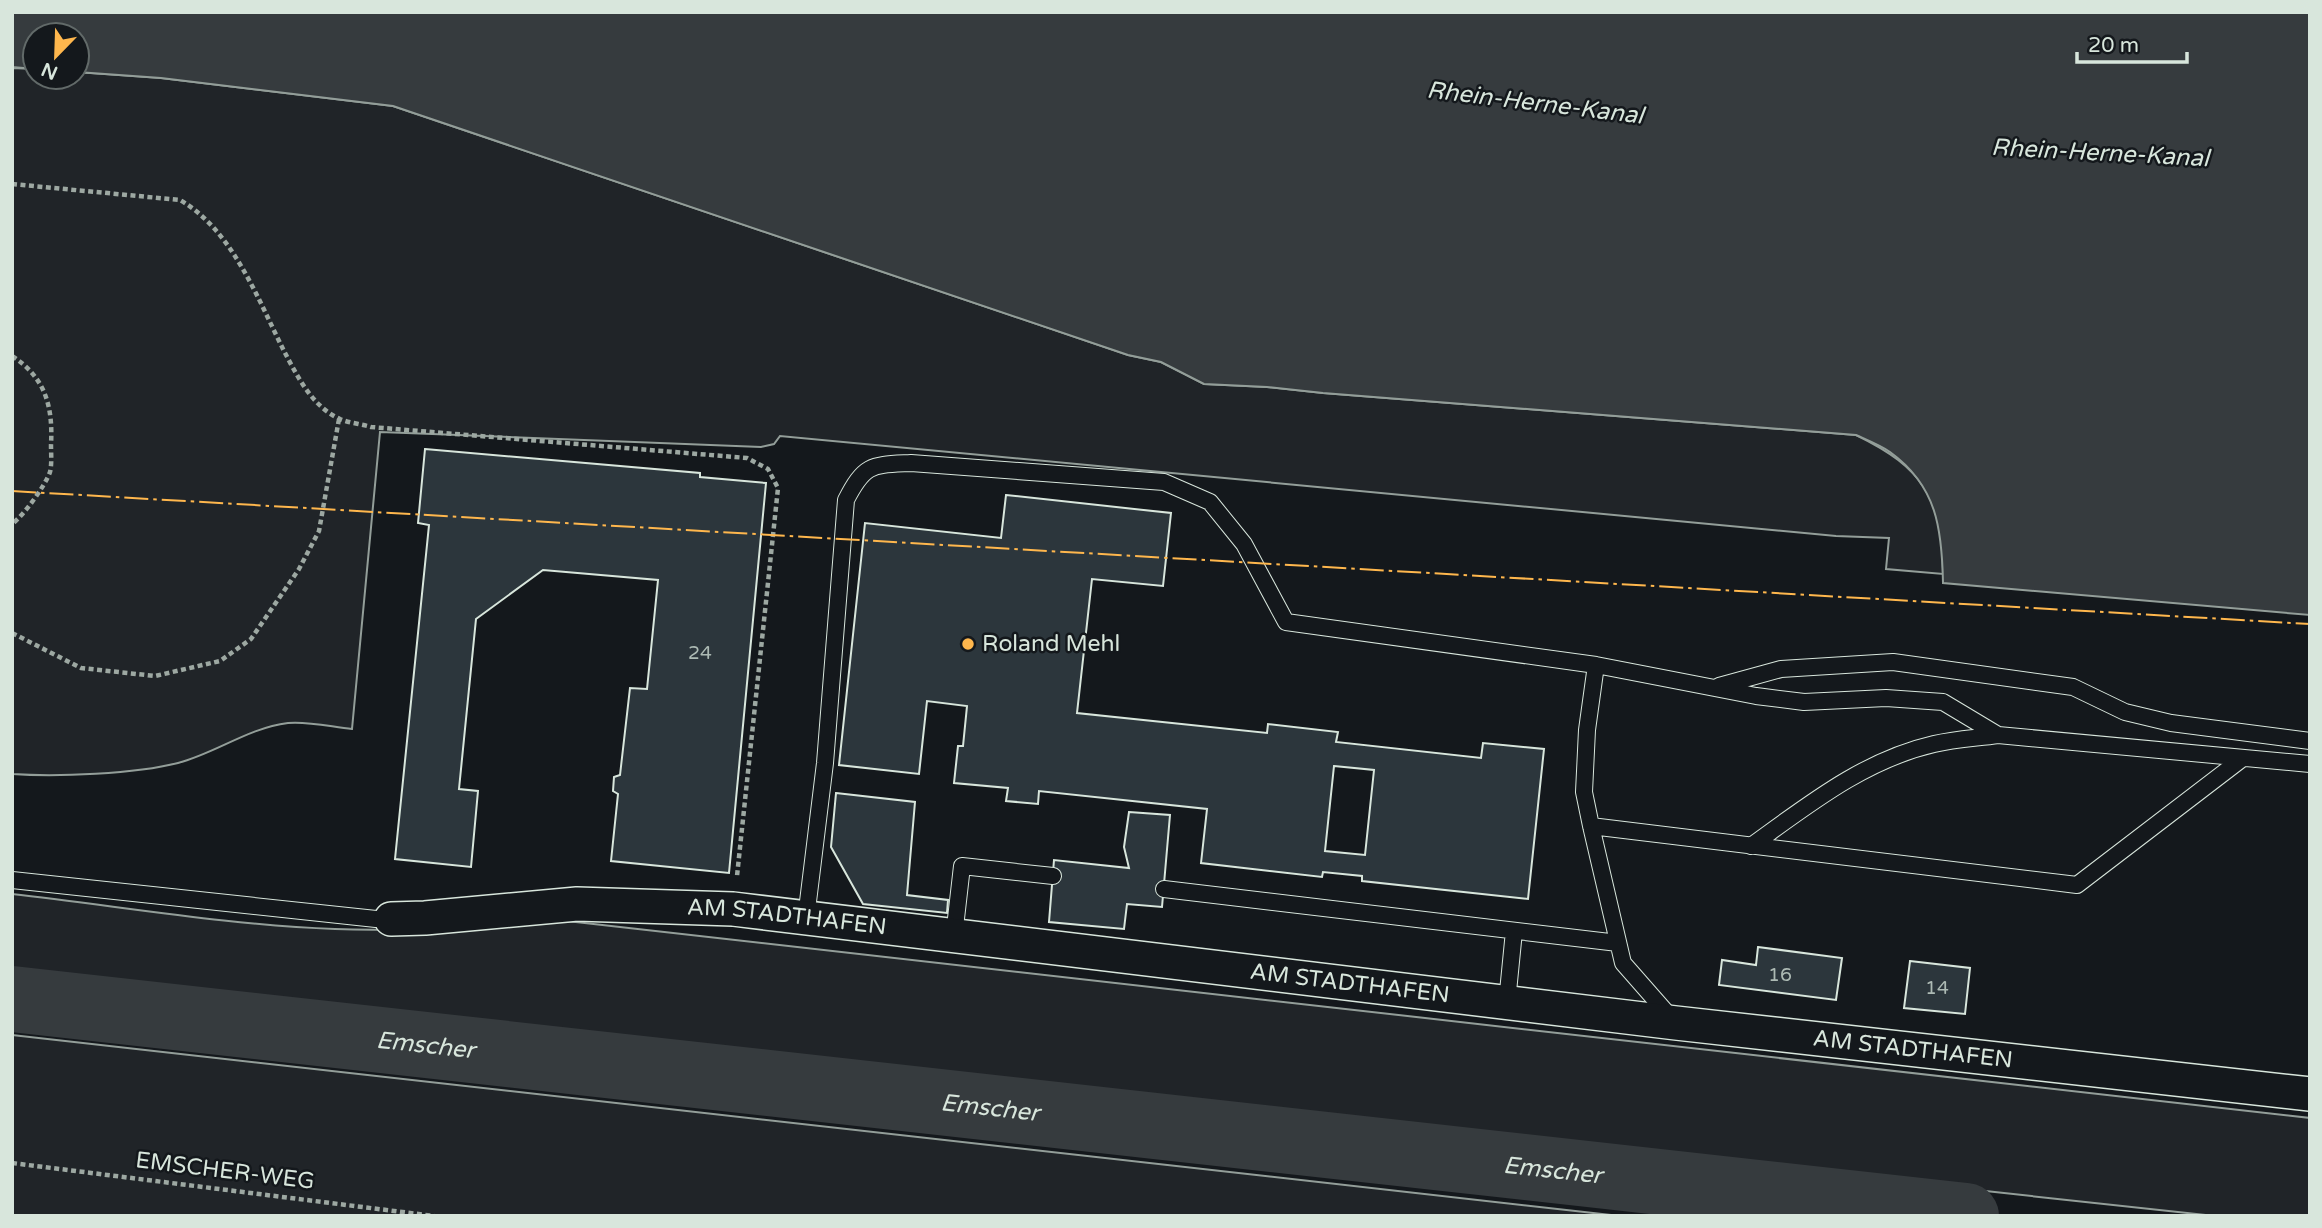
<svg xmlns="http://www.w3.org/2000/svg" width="2322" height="1228" font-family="'Varela Round',sans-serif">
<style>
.green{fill:#202428;stroke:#939e99;stroke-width:2}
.water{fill:#363b3e;stroke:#939e99;stroke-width:2}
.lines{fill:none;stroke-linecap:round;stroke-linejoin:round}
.river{stroke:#363b3e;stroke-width:66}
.building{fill:#2c363c;stroke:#d8e6dc;stroke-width:2;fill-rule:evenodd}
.service-casing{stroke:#d8e6dc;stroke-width:18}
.minor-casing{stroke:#d8e6dc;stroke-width:36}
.path{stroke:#9da8a2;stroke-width:4.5;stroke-dasharray:5 3.5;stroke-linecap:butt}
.service{stroke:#14181c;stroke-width:16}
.minor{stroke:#14181c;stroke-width:33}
.power{stroke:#ffb74d;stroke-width:2;stroke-dasharray:24 5 3.5 5;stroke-linecap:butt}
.poi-dot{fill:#ffb74d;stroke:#14181c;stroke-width:2.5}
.labels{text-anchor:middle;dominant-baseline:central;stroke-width:5;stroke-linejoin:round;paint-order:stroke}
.number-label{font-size:19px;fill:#adbab4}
.poi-label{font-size:23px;fill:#d8e6dc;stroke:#14181c;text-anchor:start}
.street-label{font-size:23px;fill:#d8e6dc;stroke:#14181c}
.water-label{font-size:24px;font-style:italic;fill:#d8e6dc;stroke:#14181c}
</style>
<rect width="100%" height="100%" fill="#14181c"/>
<path class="green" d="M12,68l23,1v8h42v-5l84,6 232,28 735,249 33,7 43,22 63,3 56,6 533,42c68,33 86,63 87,139l-57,-5 3,-31 -53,-2 -1056,-100 -6,8 -13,3 -381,-15 -28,297c-20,-2 -44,-8 -64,-6 -40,5 -72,30 -110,40 -43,11 -121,14 -166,11z
M12,894c107,12 215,31 323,35 75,3 149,-4 223,-9l1752,198v98h-95l-2203,-239z
M12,1035l1608,181h-1608z"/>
<path class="water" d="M12,12h2298v603l-367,-32c-1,-54 -6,-97 -53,-131 -10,-7 -23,-12 -34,-17l-533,-42 -56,-6 -63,-3 -43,-22 -33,-7 -735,-249 -232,-28 -84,-6v-37h-42v34l-23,-2z"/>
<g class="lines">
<path class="river" id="s1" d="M12,999l1954,217"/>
</g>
<path class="building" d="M425,449l275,24v4l66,6 -37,390 -118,-12 7,-67 -5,-3 1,-14 6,-2 10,-87 17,1 11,-109 -115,-10 -67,49 -17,170 19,2 -7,76 -76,-8 34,-334 -11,-2z
M1006,495l165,18 -8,73 -71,-7 -15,134 190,20 1,-9 70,8 -2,10 145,16 2,-15 61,6 -16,150 -166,-18v-5l-39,-4 -1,5 -121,-14 6,-54 -168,-18 -1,13 -32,-3 2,-13 -54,-5 4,-37h5l4,-40 -40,-5 -8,73 -80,-9 26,-242 136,15zM1334,766l40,4 -9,85 -40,-4z
M836,793l79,9 -8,93 41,5 -1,13 -84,-9 -32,-57z
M1129,812l41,3 -8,92 -35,-3 -3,25 -75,-7 5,-62 75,8 -5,-21z
M1758,947l84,11 -6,42 -117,-15 3,-25 34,5z
M1910,961l60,7 -5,46 -61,-6z"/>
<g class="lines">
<defs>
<path id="service" d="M1719,686l62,-17 112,-7 180,25 52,25 46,11 139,18
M1591,826l486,59 166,-127
M1751,846c57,-41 113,-86 183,-102 21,-5 43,-6 64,-9
M12,880l364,39h15
M1164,889l454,54
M806,918l19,-155 21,-263c19,-37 26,-35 65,-37l253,19 46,20 34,42 42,78 310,43
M954,936l8,-70 91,10
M1507,1002l7,-71
M1673,1020l-50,-57 -32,-137 -7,-34 3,-62 9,-65 160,31 48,6 82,-4 57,4 55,33 312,29"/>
<g id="minor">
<path id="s2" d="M391,919l34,-1 152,-14 156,5 943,114 634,71"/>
</g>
</defs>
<use href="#service" class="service-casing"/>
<use href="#minor" class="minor-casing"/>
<path class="path" d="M12,184l168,16c52,30 77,97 103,149 13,25 29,58 57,70 9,4 21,5 31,8l376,31 21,11 10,19 -41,388
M12,356c34,22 41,51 39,89 0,8 1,19 -1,27 -5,14 -26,43 -38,52
M12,633l69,35 74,8 65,-15 31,-22 48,-70 20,-38 20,-112
M12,1163l422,53"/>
<use href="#service" class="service"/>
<use href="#minor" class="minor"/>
<path class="power" d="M12,491l2298,133"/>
</g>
<circle class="poi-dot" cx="968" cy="644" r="7"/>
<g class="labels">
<g class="number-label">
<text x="700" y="653">24</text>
<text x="1780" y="975">16</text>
<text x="1937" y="988">14</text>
</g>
<g class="poi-label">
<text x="982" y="644">Roland Mehl</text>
</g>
<g class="street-label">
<text stroke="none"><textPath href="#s2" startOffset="397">AM STADTHAFEN</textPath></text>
<text stroke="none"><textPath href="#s2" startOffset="964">AM STADTHAFEN</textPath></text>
<text stroke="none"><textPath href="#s2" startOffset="1531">AM STADTHAFEN</textPath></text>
<text transform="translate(225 1171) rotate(7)">EMSCHER-WEG</text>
</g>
<g class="water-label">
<text transform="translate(1535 103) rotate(7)">Rhein-Herne-Kanal</text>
<text transform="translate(2100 153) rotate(3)">Rhein-Herne-Kanal</text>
<text stroke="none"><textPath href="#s1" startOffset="416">Emscher</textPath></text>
<text stroke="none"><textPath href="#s1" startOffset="984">Emscher</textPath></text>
<text stroke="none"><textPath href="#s1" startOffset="1550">Emscher</textPath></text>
</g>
</g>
<rect width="2322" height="1228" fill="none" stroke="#d8e6dc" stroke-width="28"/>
<g transform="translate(56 56) rotate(203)"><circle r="33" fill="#14181c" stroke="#626a69" stroke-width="2"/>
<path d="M0-5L12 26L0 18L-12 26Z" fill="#ffb74d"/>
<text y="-10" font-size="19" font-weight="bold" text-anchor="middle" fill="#d8e6dc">N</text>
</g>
<path d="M2077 52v10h110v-10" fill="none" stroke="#d8e6dc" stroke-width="3.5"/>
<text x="2088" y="52" font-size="21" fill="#d8e6dc" stroke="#14181c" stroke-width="5" paint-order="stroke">20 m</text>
</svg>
